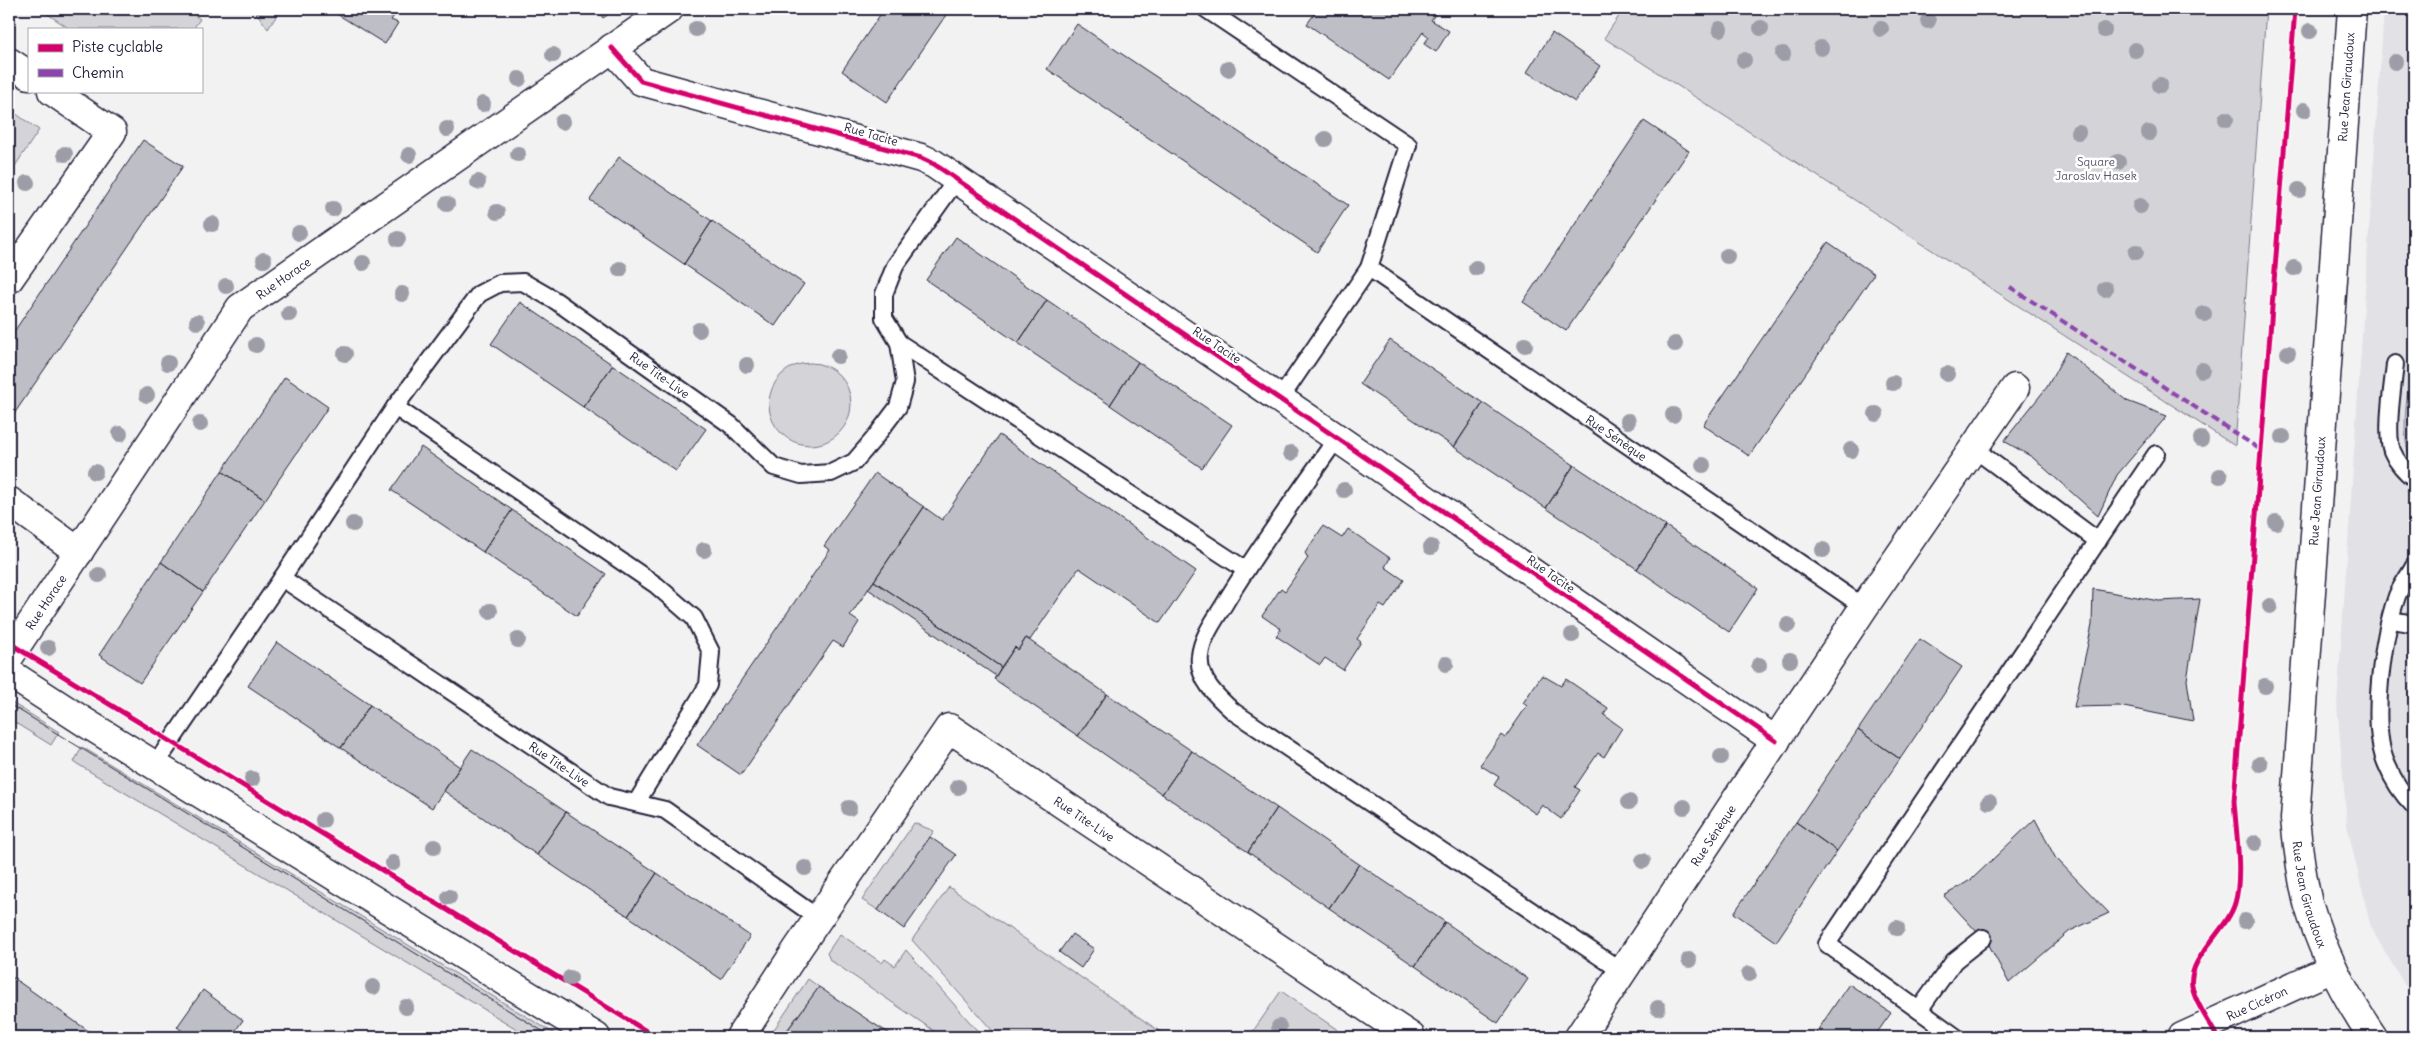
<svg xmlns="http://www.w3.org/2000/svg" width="2423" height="1046" font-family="Delius,sans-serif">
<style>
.built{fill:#e2e2e6}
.green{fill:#d3d3d8;stroke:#7a7a8a}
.building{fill:#bebec6;stroke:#22223b}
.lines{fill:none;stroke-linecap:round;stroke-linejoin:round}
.lane-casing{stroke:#22223b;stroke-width:20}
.street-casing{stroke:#22223b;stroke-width:31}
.secondary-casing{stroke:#22223b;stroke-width:31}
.lane{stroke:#fff;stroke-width:16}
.street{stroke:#fff;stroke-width:28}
.secondary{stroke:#fff;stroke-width:28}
.tram{stroke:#22223b;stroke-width:1}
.quiet{stroke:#8e44ad;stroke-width:4;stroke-dasharray:8 4;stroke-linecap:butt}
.cycleway-casing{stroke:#fff;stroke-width:8}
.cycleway{stroke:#d6006c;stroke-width:5}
.tree{fill:#9d9da8}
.labels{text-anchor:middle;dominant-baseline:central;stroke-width:5;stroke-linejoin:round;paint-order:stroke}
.street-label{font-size:12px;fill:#22223b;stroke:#fff}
.park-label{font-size:12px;fill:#57576a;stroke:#fff}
</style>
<rect width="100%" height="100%" fill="#f2f2f3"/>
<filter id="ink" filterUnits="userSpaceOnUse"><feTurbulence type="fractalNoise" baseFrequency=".02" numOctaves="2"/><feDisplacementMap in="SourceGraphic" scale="10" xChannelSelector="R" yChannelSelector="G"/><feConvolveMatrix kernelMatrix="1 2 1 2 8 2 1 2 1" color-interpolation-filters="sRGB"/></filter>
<g filter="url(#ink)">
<path class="built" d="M2384,9h30v992l-43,-73 -24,-103 -10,-121z"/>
<path class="green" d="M40,9h145l15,10 -7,10h-123z
M257,9h24l-13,20 -10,-14z
M1624,9h642l-31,437 -631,-408z
M9,109l30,21 -30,45z
M769 404a41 41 0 1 1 82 0a41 41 0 1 1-82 0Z
M2410,369l4,3v91c-16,-20 -6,-69 -4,-94z
M9,701l50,31 -8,13 -42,-26z
M82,747l478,290h-30l-456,-275z
M914,823l20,8 -56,79 -16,-10z
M949,887l219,150h-170l-86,-97z
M840,934l42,29 3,-4 10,7 11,-16 77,87h-40l-113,-77 -3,-7z
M808,979l11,8 -32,43 10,7h-28z
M1281,991l64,44 -2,2h-94z"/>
<path class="building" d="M329,9h70l-8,11 7,3 -13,21z
M599,9h17l-13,9 -6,-8z
M884,9h66l-63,93 -45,-31z
M1318,9h121l-8,11 18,11 -13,21 -12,-8 5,-7 -6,-5 -34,48 -82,-56z
M1077,24l271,181 -31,47 -270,-183z
M1552,33l48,33 -25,36 -48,-30z
M1644,121l45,30 -123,180 -43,-29z
M143,140l40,26 -169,248 -5,-3v-72z
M619,157l93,64 -28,43 -94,-64z
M712,221l92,63 -29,42 -91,-62z
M956,237l91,63 -29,43 -92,-63z
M1828,242l46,32 -125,182 -46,-31z
M1047,300l91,62 -28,43 -92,-62z
M520,302l93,63 -30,42 -92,-63z
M1390,340l93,63 -29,44 -94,-63z
M2066,352l61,49 40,15 -50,59 -19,41 -66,-59 -28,-16 43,-54z
M1138,362l94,63 -30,43 -92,-63z
M613,365l93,64 -30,42 -93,-64z
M285,377l43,30 -63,93 -43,-29z
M1483,403l91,62 -28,43 -92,-61z
M999,435l197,136 -36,52 -81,-55 -49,72 -4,-2 -8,12 -3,-3 -14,20 -127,-86 50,-74 18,13z
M421,447l91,63 -29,42 -92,-62z
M1574,465l92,61 -29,43 -91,-61z
M222,471l43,29 -62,92 -42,-30z
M875,473l49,34 -74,109 9,6 -16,25 -10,-6 -92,134 -44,-30 133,-195 -6,-4z
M512,510l94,64 -29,42 -94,-64z
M1323,526l19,12 6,-9 42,29 -5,9 19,13 -19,28 -5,-3 -23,34 4,3 -18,28 -18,-12 -5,7 -44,-29 5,-7 -19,-13 19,-28 4,3 23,-33 -3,-5z
M1666,526l92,62 -29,44 -92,-63z
M161,562l42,30 -63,91 -41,-28z
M874,581l127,86 -5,9 -128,-87z
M2093,589l66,12 41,-2 -13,81 6,41 -74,-15 -45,1 18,-82z
M1026,638l81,56 -29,42 -84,-57 21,-32 3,3z
M1920,639l42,28 -62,92 -42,-29z
M277,642l93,63 -29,43 -93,-62z
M1542,675l19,11 5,-7 42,29 -4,7 18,13 -18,29 -6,-4 -23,34 5,3 -19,29 -19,-14 -6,9 -42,-29 5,-8 -19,-12 21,-30 4,3 22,-32 -4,-3z
M1107,694l85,57 -30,43 -84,-58z
M370,705l90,62 -28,41 -91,-60z
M1858,730l42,29 -63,92 -41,-29z
M472,749l94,63 -29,43 -93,-64z
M1192,751l85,57 -29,44 -86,-58z
M1277,808l82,56 -30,44 -81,-56z
M566,812l91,61 -29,43 -91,-61z
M2035,819l20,38 54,56 -39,18 -61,52 -20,-38 -45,-49 28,-17z
M1796,822l41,29 -61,91 -42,-29z
M930,837l26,18 -52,74 -26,-19z
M1359,864l86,58 -30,44 -86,-58z
M657,873l93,63 -29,43 -93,-63z
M1445,922l83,57 -30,44 -83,-57z
M1072,934l22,15 -13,19 -22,-16z
M9,975l88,62h-88z
M1849,984l42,29 -17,24h-61z
M819,987l52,35 24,15h-98l-10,-6z
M203,990l40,30 -12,17h-40l-14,-10z"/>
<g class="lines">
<defs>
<g id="lane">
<path d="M1206,9l202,136 -39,123 -89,131"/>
<path id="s1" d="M1369,268l495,339"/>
<path d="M899,343l347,227"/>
<path d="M2395,364c-2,21 -10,68 -3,87 4,10 13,21 22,27"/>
<path d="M395,407l261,178 38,33 17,34 -3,33 -72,118"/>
<path d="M1337,438c-37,53 -75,105 -109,160 -10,18 -26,37 -28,58 -3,23 18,42 34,56l389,260"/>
<path d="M1973,448l125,93"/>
<path d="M2414,566c-5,10 -13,20 -17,30 -14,40 -28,130 -10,169 6,15 16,30 27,41"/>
<path id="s2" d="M282,578l113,-171 84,-113 21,-11 23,-1 33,19 175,124 43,42 27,8 30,-2 23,-11 19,-22 25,-33 7,-25 -6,-39 -15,-25v-24l11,-28 62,-87"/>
<path d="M2392,620l22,4"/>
<path id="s3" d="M155,765l127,-187 327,219 56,13 153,108"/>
<path d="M1919,1010l35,-49 29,-23"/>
<path d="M1956,1037l-129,-93 329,-490"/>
</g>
<g id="street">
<path d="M612,48l29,33 280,77 13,6 403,274 439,303"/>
<path d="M9,62l20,13"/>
<path d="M9,279l103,-147 -60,-41"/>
<path d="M9,501l70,51"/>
<path id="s4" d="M9,657l231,-349 429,-299"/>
<path d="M9,673l77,50 510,314"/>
<path id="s5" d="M740,1037l58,-89 151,-220 462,309"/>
<path id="s6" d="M1579,1037l285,-430 151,-219"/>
<path id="s7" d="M2182,1037l151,-69"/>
</g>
<g id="secondary">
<path id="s8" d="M2352,9l-57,810c3,28 6,57 13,84 14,48 37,93 65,134"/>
</g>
</defs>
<use href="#lane" class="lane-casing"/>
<use href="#street" class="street-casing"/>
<use href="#secondary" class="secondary-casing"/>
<use href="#lane" class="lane"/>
<use href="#street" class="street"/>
<use href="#secondary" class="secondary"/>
<path class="tram" d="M9,704l543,333"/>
<path class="quiet" d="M2010,287l251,163"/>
<defs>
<path id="cycleway" d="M612,48l29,33 280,77 13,6 403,274 439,303
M9,643l647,394
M2217,1037c-8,-16 -22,-34 -25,-51 -5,-28 35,-55 43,-83 8,-27 1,-73 -1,-102l61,-792"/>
</defs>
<use href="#cycleway" class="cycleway-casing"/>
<use href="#cycleway" class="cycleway"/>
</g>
<g class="tree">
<circle cx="1928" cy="21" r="8"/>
<circle cx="1761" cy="28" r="8"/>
<circle cx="696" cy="29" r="8"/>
<circle cx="1720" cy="29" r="8"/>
<circle cx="1881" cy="29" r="8"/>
<circle cx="2104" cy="30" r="8"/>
<circle cx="2310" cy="31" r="8"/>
<circle cx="1821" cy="48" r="8"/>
<circle cx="2135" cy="50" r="8"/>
<circle cx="1783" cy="54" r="8"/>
<circle cx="553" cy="55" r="8"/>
<circle cx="1744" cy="60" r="8"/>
<circle cx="2395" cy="62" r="8"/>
<circle cx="1228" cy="69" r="8"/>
<circle cx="519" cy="79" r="8"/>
<circle cx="2160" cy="85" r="8"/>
<circle cx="483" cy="104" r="8"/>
<circle cx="2304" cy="110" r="8"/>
<circle cx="2226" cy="119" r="8"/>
<circle cx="562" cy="122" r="8"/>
<circle cx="447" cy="129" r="8"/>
<circle cx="2078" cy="132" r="8"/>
<circle cx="2149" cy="133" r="8"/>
<circle cx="1325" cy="139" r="8"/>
<circle cx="65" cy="154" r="8"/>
<circle cx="518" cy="154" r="8"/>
<circle cx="409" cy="155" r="8"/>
<circle cx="2118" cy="162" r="8"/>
<circle cx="478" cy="182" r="8"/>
<circle cx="27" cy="183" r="8"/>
<circle cx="2299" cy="190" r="8"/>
<circle cx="447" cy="204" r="8"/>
<circle cx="2140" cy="206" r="8"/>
<circle cx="333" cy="209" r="8"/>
<circle cx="497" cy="212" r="8"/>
<circle cx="212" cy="224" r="8"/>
<circle cx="299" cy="233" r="8"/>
<circle cx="398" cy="239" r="8"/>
<circle cx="2136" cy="252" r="8"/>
<circle cx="1727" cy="256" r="8"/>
<circle cx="264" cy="260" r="8"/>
<circle cx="363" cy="263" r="8"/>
<circle cx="1476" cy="268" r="8"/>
<circle cx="2294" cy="268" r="8"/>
<circle cx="620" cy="269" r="8"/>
<circle cx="226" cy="286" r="8"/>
<circle cx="2105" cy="289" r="8"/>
<circle cx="402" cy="294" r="8"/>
<circle cx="289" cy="314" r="8"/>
<circle cx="2204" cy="314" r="8"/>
<circle cx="197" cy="322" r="8"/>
<circle cx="699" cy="330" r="8"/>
<circle cx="1675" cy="344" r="8"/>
<circle cx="256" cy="345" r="8"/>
<circle cx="1525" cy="345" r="8"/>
<circle cx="2288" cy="353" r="8"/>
<circle cx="345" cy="354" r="8"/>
<circle cx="838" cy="356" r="8"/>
<circle cx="168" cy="363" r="8"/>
<circle cx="747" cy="365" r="8"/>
<circle cx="2202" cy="370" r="8"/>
<circle cx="1947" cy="374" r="8"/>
<circle cx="1893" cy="383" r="8"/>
<circle cx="147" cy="395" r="8"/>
<circle cx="1876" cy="414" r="8"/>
<circle cx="1673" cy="415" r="8"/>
<circle cx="1628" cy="421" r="8"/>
<circle cx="200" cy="424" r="8"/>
<circle cx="120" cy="434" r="8"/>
<circle cx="2283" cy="437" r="8"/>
<circle cx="2201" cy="439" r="8"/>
<circle cx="1851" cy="450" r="8"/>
<circle cx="1291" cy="453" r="8"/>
<circle cx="1703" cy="465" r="8"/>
<circle cx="95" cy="472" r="8"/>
<circle cx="2220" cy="476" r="8"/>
<circle cx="1344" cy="490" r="8"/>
<circle cx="2276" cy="522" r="8"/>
<circle cx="353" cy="524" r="8"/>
<circle cx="1431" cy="547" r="8"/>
<circle cx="704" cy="550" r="8"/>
<circle cx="1823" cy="550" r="8"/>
<circle cx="99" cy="575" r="8"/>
<circle cx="2270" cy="606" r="8"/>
<circle cx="490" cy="611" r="8"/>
<circle cx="1788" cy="625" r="8"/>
<circle cx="1572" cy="635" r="8"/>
<circle cx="518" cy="640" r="8"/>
<circle cx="48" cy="648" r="8"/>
<circle cx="1790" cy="660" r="8"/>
<circle cx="1446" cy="664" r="8"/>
<circle cx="1759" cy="665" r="8"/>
<circle cx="2265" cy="686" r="8"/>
<circle cx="1721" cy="757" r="8"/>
<circle cx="2260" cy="764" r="8"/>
<circle cx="252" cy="779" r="8"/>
<circle cx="958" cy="787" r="8"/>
<circle cx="1629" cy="802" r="8"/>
<circle cx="1989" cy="802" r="8"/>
<circle cx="1684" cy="807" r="8"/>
<circle cx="849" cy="808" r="8"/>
<circle cx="323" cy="820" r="8"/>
<circle cx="2255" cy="843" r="8"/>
<circle cx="434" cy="847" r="8"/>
<circle cx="1643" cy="861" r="8"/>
<circle cx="393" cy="863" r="8"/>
<circle cx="805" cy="868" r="8"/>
<circle cx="449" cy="897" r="8"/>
<circle cx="2245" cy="921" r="8"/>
<circle cx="1897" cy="928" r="8"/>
<circle cx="1689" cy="960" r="8"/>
<circle cx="1749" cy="974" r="8"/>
<circle cx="570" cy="978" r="8"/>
<circle cx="373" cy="987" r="8"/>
<circle cx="406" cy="1007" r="8"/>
<circle cx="1658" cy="1008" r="8"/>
<circle cx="1279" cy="1027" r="8"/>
</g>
</g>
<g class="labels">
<g class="street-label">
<text transform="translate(2346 87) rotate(-86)">Rue Jean Giraudoux</text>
<text transform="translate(871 134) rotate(16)">Rue Tacite</text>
<text stroke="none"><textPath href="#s4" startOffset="471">Rue Horace</textPath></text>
<text transform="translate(1217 345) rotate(34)">Rue Tacite</text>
<text stroke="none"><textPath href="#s2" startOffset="558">Rue Tite-Live</textPath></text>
<text stroke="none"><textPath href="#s1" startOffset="300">Rue Sénèque</textPath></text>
<text transform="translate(2317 491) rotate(-86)">Rue Jean Giraudoux</text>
<text transform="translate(1551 574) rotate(35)">Rue Tacite</text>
<text stroke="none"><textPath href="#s4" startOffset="66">Rue Horace</textPath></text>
<text stroke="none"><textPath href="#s3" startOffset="560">Rue Tite-Live</textPath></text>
<text stroke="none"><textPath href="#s5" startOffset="536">Rue Tite-Live</textPath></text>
<text stroke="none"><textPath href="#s6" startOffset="242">Rue Sénèque</textPath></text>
<text stroke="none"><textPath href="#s8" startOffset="889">Rue Jean Giraudoux</textPath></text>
<text stroke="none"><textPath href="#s7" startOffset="82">Rue Cicéron</textPath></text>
</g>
<g class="park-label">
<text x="2096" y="161">Square<tspan x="2096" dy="14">Jaroslav Hasek</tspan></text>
</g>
</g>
<rect width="2423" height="1046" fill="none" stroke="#fff" stroke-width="30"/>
<rect x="15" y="15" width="2393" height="1016" fill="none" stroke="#22223b" stroke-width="2" filter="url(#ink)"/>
<rect x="28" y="28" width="175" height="65" fill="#ffffff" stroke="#a7a7b1"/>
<rect x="38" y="44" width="25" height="8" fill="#d6006c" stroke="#a7a7b1"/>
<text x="72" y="52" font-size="15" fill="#22223b">Piste cyclable</text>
<rect x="38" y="69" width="25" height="8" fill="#8e44ad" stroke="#a7a7b1"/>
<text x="72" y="78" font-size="15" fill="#22223b">Chemin</text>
</svg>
